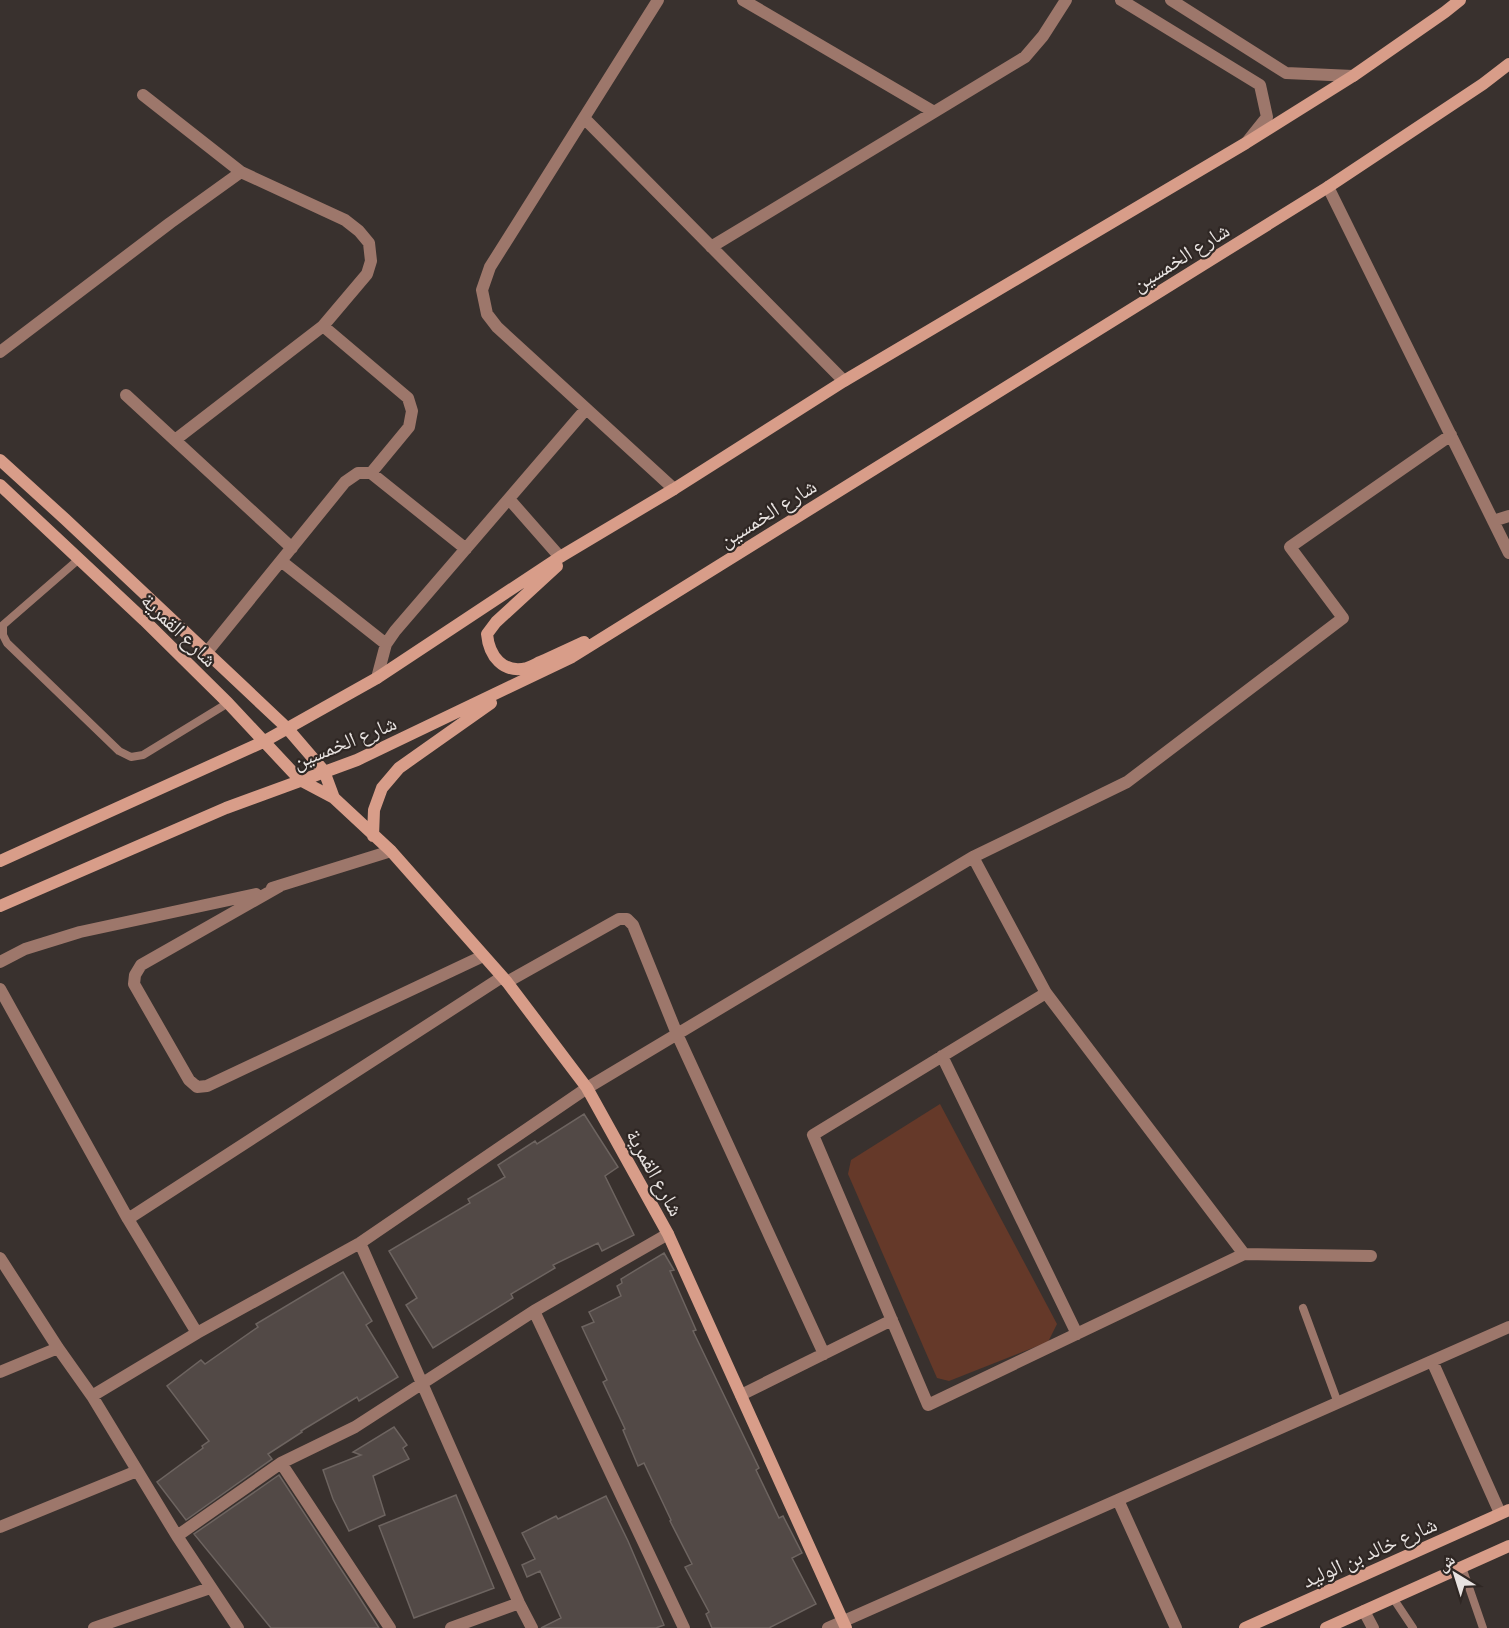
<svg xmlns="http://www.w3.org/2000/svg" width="1509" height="1628" font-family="Barlow,'Noto Naskh Arabic',sans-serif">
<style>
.green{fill:#653929}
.building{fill:#524946;stroke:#6d6460;stroke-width:1.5}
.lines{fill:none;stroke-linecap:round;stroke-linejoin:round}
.lane{stroke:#9d776b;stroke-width:8}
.street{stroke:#9d776b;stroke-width:12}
.secondary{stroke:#d89d89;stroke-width:12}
.labels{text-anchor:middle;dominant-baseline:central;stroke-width:4.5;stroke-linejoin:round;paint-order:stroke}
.street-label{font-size:21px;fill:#e8e3e1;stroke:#2f2724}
</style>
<rect width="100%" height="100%" fill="#39312e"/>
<path class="green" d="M940,1104l117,220 -9,18 -99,39 -12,-3 -89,-204 3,-14z"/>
<path class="building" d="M584,1114l34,53 -13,9 29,59 -32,16 -4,-8 -45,22 2,3 -44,26 2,4 -80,50 -27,-43 11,-7 -28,-47 81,-48 -2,-4 37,-22 -7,-12 37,-24 2,3z
M664,1253l10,17 -4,1 26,59 -3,1 66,137 -3,2 23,48 4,-2 19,37 -10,5 24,46 -47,24h-57l-6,-14 3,-2 -24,-45 7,-3 -22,-43 1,-1 -27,-57 -6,3 -15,-36 2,-1 -22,-47 4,-2 -25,-53 12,-5 -5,-10 32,-16 -4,-10 5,-3 -1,-4z
M343,1272l29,49 -6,4 32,52 -39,24 -2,-4 -56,34 1,1 -34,22 4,5 -86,61 -29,-38 46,-34 -1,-2 7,-5 -42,-55 34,-26 4,4 53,-37 -2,-3z
M394,1427l13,18 -4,3 6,11 -36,17 12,39 -36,16 -16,-32 -10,-29 38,-15 -8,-3z
M279,1475l75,114 25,39h-108l-77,-94z
M456,1495l38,93 -80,30 -35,-92z
M606,1496l22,45 36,84 -8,3h-115l20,-10 -21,-47 -13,6 -5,-12 13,-6 -13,-26 34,-17 2,3z"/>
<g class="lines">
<path class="lane" d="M79,559l-76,66v10l4,8 112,108 12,6 12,-2 85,-52
M1303,1308l35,95
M1462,1567l21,61
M1393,1598l20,30"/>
<path class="street" d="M658,0l-168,267 -8,23 5,24 10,13 177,162
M743,0l191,112
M1121,0l139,85 7,32 -20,25
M1171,0l115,73 67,3
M143,95l98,77
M584,118l260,263
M1328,187l181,366
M711,247l314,-190 18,-21 23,-36
M323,326l85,72 4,13 -3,16 -38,46
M0,352l170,-129 71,-51 104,48 14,11 10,12 2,18 -4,13 -44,52 -148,114
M126,395l166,153
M509,499l51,58
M1493,521l16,-5
M281,561l105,83
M207,652l138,-170 13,-9h13l95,76
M377,678l9,-34 9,-13 191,-222
M973,857l73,136 198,261 127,2
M280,886l-139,79 -6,10 -1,9 55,96 8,7 10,-1 276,-130
M272,888l119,-37
M0,962l25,-13 55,-17 176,-38
M507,982l112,-63h8l6,6 44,109 147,320
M0,989l128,230 69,114
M1046,993l-233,142 115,270 316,-151
M942,1056l135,278
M128,1219l374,-242
M360,1243l159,360 13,25
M0,1258l58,90 34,48 85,140
M534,1311l150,317
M1432,1361l68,152
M0,1372l58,-24
M741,1395l151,-75
M92,1396l105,-63 163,-90 227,-155 386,-231 154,-75 216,-164 -53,-71 161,-112
M281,1463l109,165
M1118,1500l58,128
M0,1527l137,-56
M1364,1611l9,17
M94,1628l116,-40
M238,1628l-61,-92 104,-73 74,-36 179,-116 134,-77
M451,1628l68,-25
M828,1628l681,-301"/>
<path class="secondary" d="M0,460l65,59 222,209 37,43 10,27
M0,485l144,135 84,83 72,77 34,18 57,53 116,131 80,106 81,146 178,394
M557,566l-61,56 -9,12c2,22 16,40 40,34 6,-2 12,-6 18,-8 13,-6 26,-12 39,-18
M373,836l1,-26 8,-22 17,-20 92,-65
M0,861l263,-119 114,-64 183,-121 114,-68 170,-108 402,-238 107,-67 92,-64 15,-12
M0,906l226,-98 131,-48 215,-103 756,-470 155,-103 26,-20
M1245,1628l264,-118
M1326,1628l183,-82"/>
</g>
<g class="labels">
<g class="street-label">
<text transform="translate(1180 256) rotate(-32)">شارع الخمسين</text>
<text transform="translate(767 512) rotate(-32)">شارع الخمسين</text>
<text transform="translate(180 629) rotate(44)">شارع القمرية</text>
<text transform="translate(344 741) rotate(-22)">شارع الخمسين</text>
<text transform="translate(656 1172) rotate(61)">شارع القمرية</text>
<text transform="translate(1369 1551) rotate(-24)">شارع خالد بن الوليد</text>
</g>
</g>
<g transform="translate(1455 1574) rotate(322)" stroke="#2f2724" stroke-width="4.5" paint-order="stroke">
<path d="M0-4.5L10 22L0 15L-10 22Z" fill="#e8e3e1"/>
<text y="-9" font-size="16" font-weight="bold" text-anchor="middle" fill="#e8e3e1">ش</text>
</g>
</svg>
